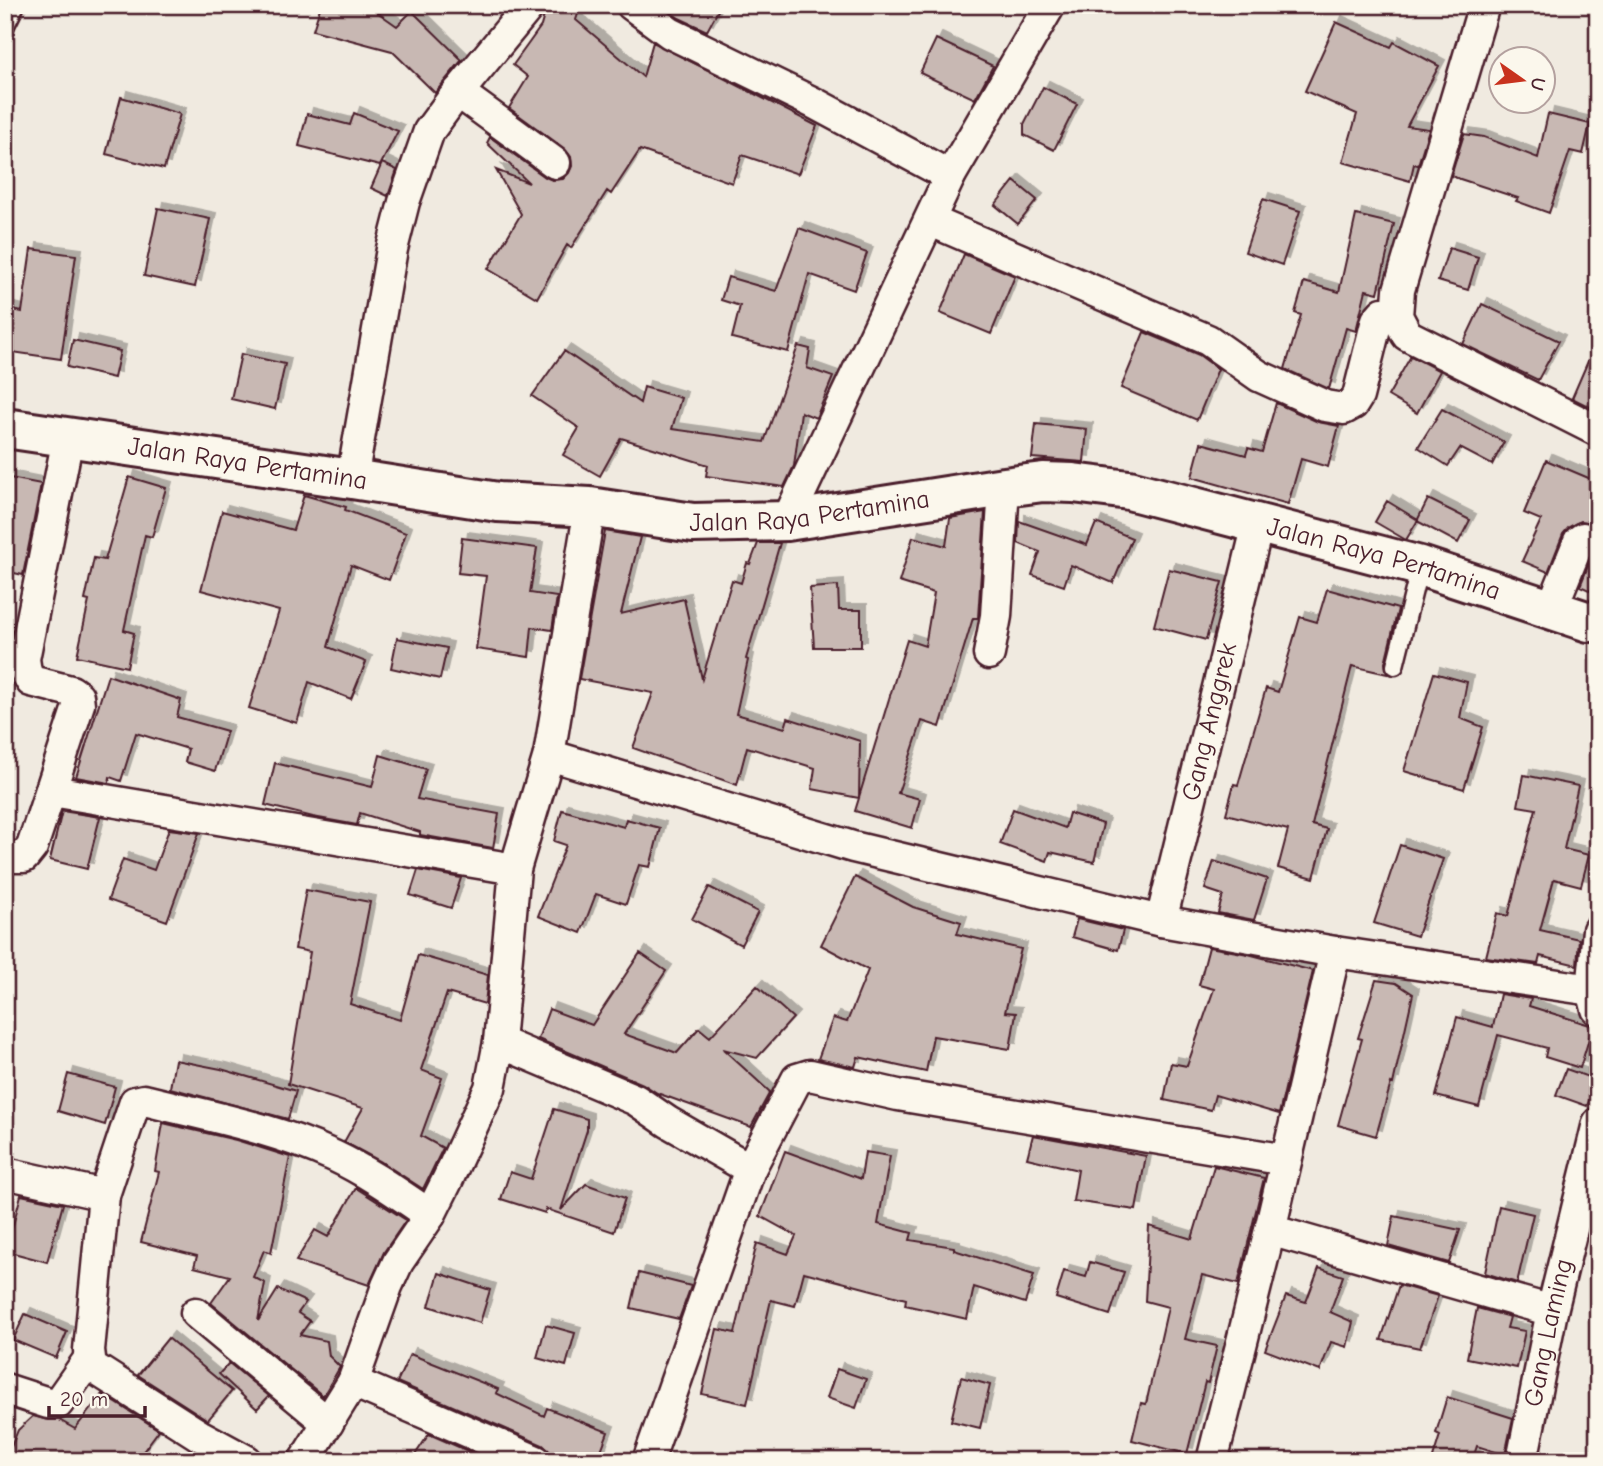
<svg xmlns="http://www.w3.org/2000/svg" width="1603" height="1466" font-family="'Comic Neue',sans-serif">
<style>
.building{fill:#c8b8b3;stroke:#4a1f2b;stroke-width:2;filter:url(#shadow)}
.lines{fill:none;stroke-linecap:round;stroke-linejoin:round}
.service-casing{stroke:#4a1f2b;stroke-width:21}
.minor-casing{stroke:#4a1f2b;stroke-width:35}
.primary-casing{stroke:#4a1f2b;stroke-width:44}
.service{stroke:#fbf7ec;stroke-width:16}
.minor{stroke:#fbf7ec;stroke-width:30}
.primary{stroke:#fbf7ec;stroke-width:38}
.labels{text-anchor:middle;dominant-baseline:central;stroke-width:7;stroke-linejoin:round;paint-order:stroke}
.street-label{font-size:26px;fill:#4a1f2b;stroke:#fbf7ec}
</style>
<defs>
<filter id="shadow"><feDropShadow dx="6" dy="-6" stdDeviation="0" flood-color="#0004"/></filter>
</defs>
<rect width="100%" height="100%" fill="#f0eae0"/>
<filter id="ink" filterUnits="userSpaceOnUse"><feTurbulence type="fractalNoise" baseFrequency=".0143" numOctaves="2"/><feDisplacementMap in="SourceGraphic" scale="14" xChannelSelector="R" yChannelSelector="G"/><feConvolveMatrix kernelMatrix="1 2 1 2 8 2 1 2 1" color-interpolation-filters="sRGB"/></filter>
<g filter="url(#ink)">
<path class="building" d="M321,5h33l4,4 12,-2 27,19 15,-15 50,49 -27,33 -43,-42 -79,-21z
M547,5h34l-5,15 67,57 10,-35 164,84 -19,48 -56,-19 -10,28 -92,-33 -29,44 -4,-3 -36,57 -4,-3 -30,53 -49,-29 33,-55 -25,-44 33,13 -42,-40 3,-6 55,40 7,3 11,-1 6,-6 3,-7 -1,-9 -6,-8 -56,-41 19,-31 -15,-12 28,-39z
M667,5h54l-14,26 -28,-13 -14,-10z
M1336,22l55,25 3,-5 45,24 -32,60 22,3 -11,36 -4,-1 -4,17 -67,-19 14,-48 -52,-23z
M936,39l57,27 -18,33 -55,-26z
M1043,87l34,17 -23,46 -30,-15v-11z
M121,97l59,17 -16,55 -58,-15z
M354,113l44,18 -18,35 -81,-20 8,-32 43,11z
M1548,114l42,10 -7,30 -13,-3 -21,62 -33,-12 2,-3 -67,-22 13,-42 20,3 54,21z
M382,163l15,7 -9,26 -17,-8z
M1014,181l23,19 -19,24 -23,-19z
M1263,199l37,12 -18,54 -37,-13z
M158,208l52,11 -15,68 -51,-11z
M1356,215l38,9 -16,69 -12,-3 -10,41 -10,-3 -17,61 -44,-20 16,-54 -6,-2 9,-31 35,10z
M799,228l68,25 -13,37 -45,-16 -21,78 -56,-14 8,-32 -19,-6 7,-23 48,14z
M1449,248l29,9 -10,33 -30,-9z
M31,249l45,6 -15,104 -56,-8v-43l17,4z
M964,254l51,22 -24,58 -51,-21z
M1482,304l77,37 -21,39 -75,-36z
M1144,332l55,23 19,14 -21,51 -76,-32z
M1598,338v73l-26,-13z
M73,340l47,11 -6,27 -47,-11z
M798,346l12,3 -3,19 26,9 -17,41 -15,-6 -7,54 -10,21 -78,-11 2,-11 -87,-27 -21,38 -37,-21 16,-27 -47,-32 32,-45 76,52 4,-16 37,11 -9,31 92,13z
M241,354l44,10 -10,45 -44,-10z
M1411,356l29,15 -23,42 -29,-17z
M1276,403l42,19 21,4 -11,41 -27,-8 -13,45 -96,-27 9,-34 45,12 2,-7 14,4z
M1442,409l62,33 -12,23 -32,-17 -12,18 -30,-19z
M1036,424l51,5 -3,33 -52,-4z
M1546,460l52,22v42l-17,-3 -12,6 -6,7 -15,38 -26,-11 19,-41 -17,-7z
M5,477l36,7 -18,91 -18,-4z
M129,477l37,11 -14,49 -7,-2 -21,95 10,3 -7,34 -50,-11 12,-55 -4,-1 9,-42 11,2z
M304,495l42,12 -1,3 61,23 -17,47 -38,-15 -23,82 38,15 -15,37 -42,-17 -12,41 -48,-15 30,-97 -78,-21 21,-79 71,19z
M1428,499l42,21 -12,23 -41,-22z
M1387,501l31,19 -12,20 -31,-18z
M985,512l-7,106h-5l-33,109 -18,-6 -24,72 22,6 -8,29 -57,-17 4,-13 -47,-9 3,-21 -68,-21 -10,38 -104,-37 20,-55 -74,-14 26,-148 35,6 -19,77 63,-15 18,80 30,-99 9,3 6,-20 3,1 8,-21h22l-34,116 2,1 -12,54 49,14 3,-10 72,23 -1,56 48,-157 18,6 9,-53 -35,-11 14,-45 33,9 4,-28z
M1019,521l68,24 9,-22 36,15 -19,45 -42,-18 -7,21 -32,-11 8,-23 -22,-9z
M462,538l75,10 -7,45 27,4 -5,33 -20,-3 -3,30 -53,-8 10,-73 -28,-3z
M1591,559l7,1v34l-18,-8z
M1169,569l53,13 -16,58 -52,-14z
M838,586l1,24h22v37h-47l-4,-59z
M1327,589l71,20 -13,54 2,11 -35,-8 -40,159 15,4 -13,49 -36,-10 10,-38 -62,-16 8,-30 4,1 28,-97 12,4 22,-75 17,5z
M397,638l50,10 -7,31 -49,-11z
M1434,673l33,9 -7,36 23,9 -19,62 -60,-18z
M108,675l73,25 -4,17 50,14 -12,40 -30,-9 3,-13 -52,-16 -15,48 -11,-4 -1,6 -33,-6z
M380,755l46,14 -9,30 82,15 -6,34 -73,-13v-3l-60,-19 -3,12 -44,-8 -48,-12 10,-42 97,24z
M1524,775l54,11 -14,63 25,6 -8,31 -27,-7 -14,51 39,9 -2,26 -37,-9 -2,8 -52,-7 11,-44 11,3 28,-107 -18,-3z
M1013,809l52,19 4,-15 34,11 -9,38 -44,-10 -3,9 -47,-17z
M562,810l62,17 2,-8 34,9 -10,39 -11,-2 -13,39 -30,-10 -15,39 -43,-17 28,-71 -12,-4z
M62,811l38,6 -13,52 -37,-9z
M169,829l30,4 -32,88 -59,-21 15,-41 31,11z
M1400,845l43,14 -26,77 -43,-13z
M1214,861l53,18 -13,41 -36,-7 5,-18 -18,-6z
M418,870l43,8 -10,30 -41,-13z
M855,877l58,30 48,15 -4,12 64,15 -16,63 11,1 -6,36 -77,-13 -7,36 -68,-15 -3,10 -37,-8 15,-41 14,4 21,-52 -47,-25z
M709,887l49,25 -17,33 -49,-26z
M306,890l64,12 -20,102 50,16 18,-65 70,20 -3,29 -38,-11 -26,77 21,8 -21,58 22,12 -20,41 -43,-28 -36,-19 19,-34 -75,-24 22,-132 -15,-3z
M1077,919l46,11 -5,20 -46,-13z
M1209,947l39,7 65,17 -34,143 -64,-19 -4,15 -47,-10 7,-37 16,3 27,-77 -15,-4z
M640,953l26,18 -42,63 53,19 22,-25 11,9 47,-51 36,32 -36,40 -34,-9 47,43 -19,35 -94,-34 -14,-9 -105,-45 11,-30 43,16z
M1376,980l20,3 17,11 -20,90 -2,-1 -15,53 -38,-11 24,-86 -4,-1z
M1500,994l31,5 -2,7 64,20 -13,42 -35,-11 2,-9 -49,-13 -19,72 -43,-11 21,-79 36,10z
M175,1060l46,9 75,22 -8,28 -118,-31z
M1566,1069l31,11 -10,26 -31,-11z
M68,1074l47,13 -10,38 -47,-14z
M554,1109l33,10v11l-26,80 25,-26 39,14 -11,34 -68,-23 -1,4 -44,-14 9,-27 21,7z
M163,1123l73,17 54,17 -19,96 -7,-3 -11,27 12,6 -7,38 20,-32 28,13 -8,11 12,8 -10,14 27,6 2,15 11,11 -17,29 -112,-93 19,-27 -36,-9 3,-11 -56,-14 18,-70 -4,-1z
M1033,1135l113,21 -10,54 -63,-9 5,-31 -51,-12z
M785,1151l76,28 4,-27 25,4 -12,68 34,9 -2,7 44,7v3l80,25 -9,28 -51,-16 -7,32 -62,-14 1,-6 -102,-27 -9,34 -24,-6 -24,104 -45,-10 15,-65 18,4 22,-90 31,11 8,-18 -36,-20z
M1214,1166l50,12 -26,106 -36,-9 -17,64 32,7 -9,37 -3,-1 -18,72 -55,-14 9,-37 5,1 22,-97 -23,-6 4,-75 43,13z
M356,1188l50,32 -22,32 -15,33 -73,-24 19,-31 13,7z
M21,1195l42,9 -16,58 -41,-11z
M1499,1206l34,8 -16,69 -32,-10z
M1394,1216l66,14 -11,33 -61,-17z
M1090,1262l34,10 -14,43 -54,-17 8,-27 22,6z
M1319,1268l24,8 -13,36 23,10 -6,25 -16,-5 -11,29 -55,-21 21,-54 20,6z
M439,1273l51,17 -10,33 -51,-17z
M639,1273l52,13 -12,33 -48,-11z
M1399,1285l39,11 -18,52 -39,-8z
M1477,1308l33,9 -3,11 18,3 -8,37 -50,-10z
M25,1314l42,18 -11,26 -43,-18z
M546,1325l29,8 -9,33 -29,-8z
M168,1338l64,53 -24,29 -70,-45z
M410,1354l88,35 -2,4 48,23 3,-8 61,24 -11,29h-29l-16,-7 -9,-9 -146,-63z
M229,1363l40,33 -12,13 -38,-35z
M837,1369l29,10 -10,29 -29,-10z
M961,1377l29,8 -10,43 -29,-7z
M102,1394l57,36 -23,31h-131l13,-31 15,-14 15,4h11l16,9z
M1447,1397l66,21 -8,37 -28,-9 -5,15h-40l8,-26 -4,-2z
M429,1434l48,21 -4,6h-62z"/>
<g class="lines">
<defs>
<path id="service" d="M5,27l11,-22
M1395,666l25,-100"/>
<g id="minor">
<path d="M632,5l38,28 144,70 136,73"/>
<path d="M1484,5l-85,285 -2,26 10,19 191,96"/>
<path d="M458,92l97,71"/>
<path d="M931,221l277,119 51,36 66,30 19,3 9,-5 5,-8 19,-76 6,-7 14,3"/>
<path d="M352,479l40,-230 12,-47 25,-71 22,-30 79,-96"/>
<path d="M787,521l163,-345 100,-171"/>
<path d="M1551,610l28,-69 4,-3 15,5"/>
<path d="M989,654l7,-38 8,-129"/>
<path d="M549,755l304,92 308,74 174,31 257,38"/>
<path d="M52,791l463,78"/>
<path d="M5,857h19l8,-10 47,-143 -1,-8 -7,-5 -40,-10 -5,-9 -2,-13 44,-221"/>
<path id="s1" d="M1161,921l97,-397"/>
<path d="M1597,1009l-5,-19 6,-60"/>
<path d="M499,1042l137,58 32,22 82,47"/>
<path d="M5,1173l99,22"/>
<path d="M1270,1230l282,81"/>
<path d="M196,1313l132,110"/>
<path d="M353,1382l183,79"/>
<path d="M5,1389l43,14h10l31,-44"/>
<path d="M247,1461l-48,-26 -108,-69 -2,-16 15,-155 31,-93 9,-2c64,16 130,28 190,56 34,16 65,38 96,59"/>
<path d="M304,1461l49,-79 34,-96 11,-24 32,-47 17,-34 43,-93 9,-46 16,-173 34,-114 41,-248"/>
<path d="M648,1461l102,-292 47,-90 13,-4 88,20 388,65"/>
<path d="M1212,1461l58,-231 65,-278"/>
<path id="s2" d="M1522,1461l30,-150 46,-188"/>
</g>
<g id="primary">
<path id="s3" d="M5,428l347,51 146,23 92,5 103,16 94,-2 217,-34 39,-5 30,1 56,7 291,76 169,56h9"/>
</g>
</defs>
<use href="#service" class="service-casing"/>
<use href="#minor" class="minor-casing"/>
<use href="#primary" class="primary-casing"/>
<use href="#service" class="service"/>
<use href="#minor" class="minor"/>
<use href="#primary" class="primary"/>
</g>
</g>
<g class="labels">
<g class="street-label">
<text stroke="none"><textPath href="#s3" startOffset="245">Jalan Raya Pertamina</textPath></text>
<text stroke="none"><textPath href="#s3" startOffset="812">Jalan Raya Pertamina</textPath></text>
<text stroke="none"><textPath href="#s3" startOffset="1398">Jalan Raya Pertamina</textPath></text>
<text stroke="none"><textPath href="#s1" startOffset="205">Gang Anggrek</textPath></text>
<text stroke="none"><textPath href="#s2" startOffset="131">Gang Laming</textPath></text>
</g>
</g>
<rect width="1603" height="1466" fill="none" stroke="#fbf7ec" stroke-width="28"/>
<rect x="14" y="14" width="1575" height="1438" fill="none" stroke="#4a1f2b" stroke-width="2.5" filter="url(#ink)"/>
<g transform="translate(1522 80) rotate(104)"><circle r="33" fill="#fbf7ec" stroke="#b4a19f" stroke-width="2"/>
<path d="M0-5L12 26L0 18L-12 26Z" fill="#c8321e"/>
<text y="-10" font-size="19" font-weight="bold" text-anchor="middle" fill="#4a1f2b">U</text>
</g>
<path d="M49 1406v10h96v-10" fill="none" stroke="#4a1f2b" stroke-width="3.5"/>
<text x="60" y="1406" font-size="21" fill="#4a1f2b" stroke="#fbf7ec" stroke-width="5" paint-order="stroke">20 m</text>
</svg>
